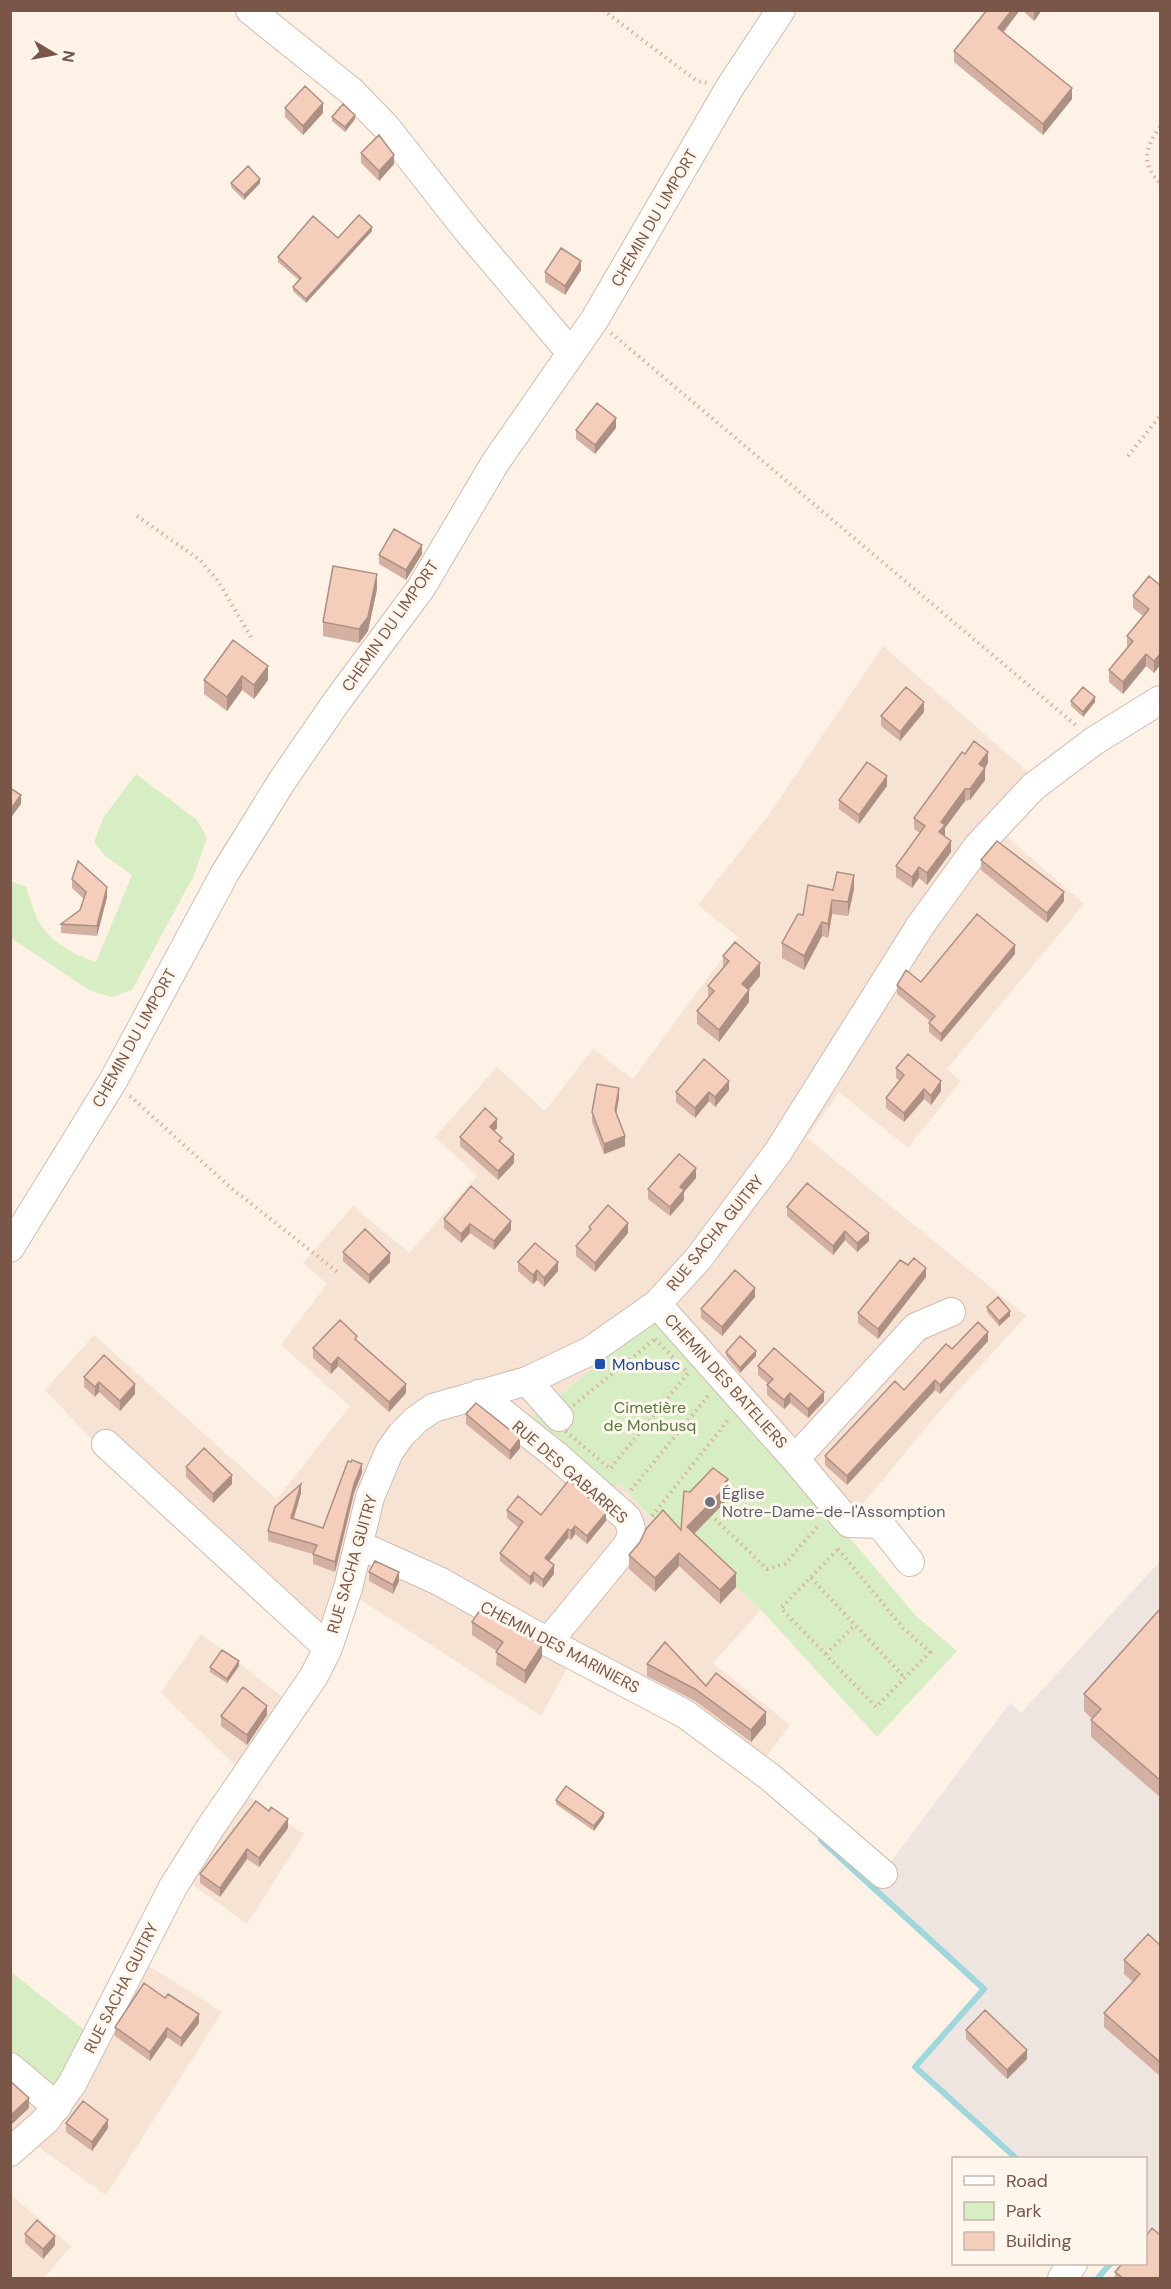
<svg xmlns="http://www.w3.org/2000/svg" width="1171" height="2289" font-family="'DM Sans',sans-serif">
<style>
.residential{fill:#f6e3d3}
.industrial{fill:#eee5e0}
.green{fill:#d7edc3}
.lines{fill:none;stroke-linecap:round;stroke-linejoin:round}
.stream{stroke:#9ed7dc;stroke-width:6}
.minor-casing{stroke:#d3bbad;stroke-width:30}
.path{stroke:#dbb09e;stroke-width:4;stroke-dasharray:1.5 4.5;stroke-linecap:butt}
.minor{stroke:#fff;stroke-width:28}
.wall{fill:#d3b0a1}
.shaded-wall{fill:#ac9083}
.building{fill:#f5cdbb;stroke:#ac9083;stroke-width:1.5}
.transit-dot{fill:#1a4fb4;stroke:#fff7ee;stroke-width:2}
.worship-dot{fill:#6b7280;stroke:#fff7ee;stroke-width:2}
.labels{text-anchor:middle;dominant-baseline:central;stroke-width:6;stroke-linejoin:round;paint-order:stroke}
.street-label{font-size:16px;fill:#795648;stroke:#fff7ee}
.transit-label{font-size:16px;fill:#164399;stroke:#fff7ee;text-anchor:start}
.park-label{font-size:16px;fill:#547a3c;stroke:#fff7ee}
.worship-label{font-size:16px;fill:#5b616d;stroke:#fff7ee;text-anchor:start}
</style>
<rect width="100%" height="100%" fill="#fef2e6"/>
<path class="residential" d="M883,646l153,133 -46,43 94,82 -137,165 14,12 -53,67 -69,-56 -32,46 219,178 -87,96 -82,99 -206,-191 -122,101 81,71 9,-9 32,34 42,30 68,63 -48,53 77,62 -38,51 -72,-55 -110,-58 -29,53 -183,-118 -43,55 -215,-205 -55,-58 49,-55 183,164 73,-93 -69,-61 46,-61 -24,-21 50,-57 56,47 68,-77 -42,-39 62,-70 48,44 48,-62 40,30 105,-142 -40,-32 70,-89z
M201,1634l87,67 -49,68 -78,-76z
M245,1793l59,41 -57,90 -61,-44z
M146,1964l76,48 -116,183 -86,-61 -9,8v-84l42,34z
M10,2194l61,52 -27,32h-33z"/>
<path class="industrial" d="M1160,1561v717h-47l11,-14h22v-106h-125l-104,-93 66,-80 -110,-99 137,-183 11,10z"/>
<path class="green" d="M136,774l61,46 10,18 -13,37 -62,115 -20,7 -21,-6 -80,-53v-57l15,6c4,11 7,23 12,33 11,21 36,35 58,42l36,-87 -27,-19 -11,-14 9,-24z
M651,1320l17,4 249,293 40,34 -80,86 -116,-127 -68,-63 -42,-30 -32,-34 -9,9 -81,-71z
M10,1971l76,60 -33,61 -42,-34z"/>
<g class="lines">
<path class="stream" d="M821,1840l163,149 -69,78 101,91
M1098,2278l12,-14"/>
<defs>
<path id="minor" d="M250,10l101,81 35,36 81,103 104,123
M10,1248l103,-167 112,-208 57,-92 55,-80 84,-113 74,-125 100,-144 135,-232 51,-77
M657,1304l138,155 121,-132 35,-15
M527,1381l32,36
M479,1394l79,63 69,61c6,12 6,19 -1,29l-78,95
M106,1444l222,204
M795,1459l54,64 31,1 30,38
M359,1545l80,36 109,61 137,72 85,63 113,97
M10,2067l47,40
M10,2152l36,-32 26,-36 101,-197 37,-59 104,-152 14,-28 20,-60 22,-91 19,-45 12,-17 15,-15 17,-12 94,-27 63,-30 67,-47 41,-45 80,-107 142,-226 58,-80 55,-59 61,-46 66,-41
M1062,2278l11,-14"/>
</defs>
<use href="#minor" class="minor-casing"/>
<path class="path" d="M603,10l94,71 11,2
M1160,127c-15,20 -19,37 0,56
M611,333l467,394
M1128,456l32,-40
M137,516l63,44 18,21 33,56
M130,1096l100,91 110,87
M655,1339l33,34 -78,96 -56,-48z
M631,1490l77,-94
M652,1516l76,-96 -1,-2
M715,1519l52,50 18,-5 34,-39
M838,1549l65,79 27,24 -54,55 -95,-99z
M811,1578l94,100
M826,1654l29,-29"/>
<use href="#minor" class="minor"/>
</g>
<path class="wall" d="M1020,10l-16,22 68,67 -29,36 -89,-73v-11z
M1022,10h20l-8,11z
M285,108l38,5 -20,22 -18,-18z
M332,117l23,2 -10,13 -13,-11z
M361,153l33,11 -15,17 -18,-18z
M231,183h29l-16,17 -13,-13z
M372,231l-66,72 -13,-12v-4l6,-7 -21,-18v-5l60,-19z
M581,270l-16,25 -20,-13v-10z
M616,428l-21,26 -19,-15v-9z
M422,554l-16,26 -27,-16v-9z
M1161,586v78l-7,9 -8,-7 -23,28 -14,-12v-12l18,-22v-12l16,-20 -10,-8v-12z
M377,589l-9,42 -9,12 -36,-7v-14z
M268,666v14l-14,19 -12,-9 -15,21 -23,-17v-14z
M1071,701l24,1 -12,15 -12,-11z
M924,712l-24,29 -19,-15v-10z
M988,763l-3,5v12l-15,20 -5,1 -20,27v8l6,16 -24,33 -8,-7 -7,10 -16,-11v-11l24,-33 -6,-4v-11z
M887,786l-28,38 -20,-15v-9z
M981,860l83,41 -17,22 -66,-53z
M72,879l35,18 -10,39 -36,-3v-9l19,-14 4,-11 -12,-11z
M854,889l-6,27 -16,-2 -4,24 -6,-2 -18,34 -22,-12v-15l21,-28 30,-25z
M1015,954l-74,88 -12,-10v-9l1,-2 -33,-27v-9l24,-3z
M723,956l37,20 -11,14v12l-30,40 -22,-18v-13l11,-12v-13l15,-18z
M896,1068l45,23 -10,14 -7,-6 -20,23 -18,-14v-10l14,-17 -4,-3z
M729,1090l-14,17 -6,-6 -14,17 -19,-16v-10z
M619,1098l-3,15 9,33 -21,8 -12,-32v-10z
M497,1128l-3,3 20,32 -16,17 -38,-34v-9z
M696,1178l-12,14v8l-14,16 -22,-17v-10z
M787,1207l82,34 -12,11 -12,-12 -12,15 -46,-39z
M444,1219l67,11 -17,20 -24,-17 -9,10 -17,-15z
M589,1227l39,6 -33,39 -19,-16v-10l13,-14z
M343,1252l47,10 -21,22 -26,-23z
M518,1262l40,9 -14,16 -7,-7 -4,4 -15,-13z
M908,1265l18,12 -48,62 -20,-16v-10z
M755,1297l-33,39 -21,-18v-9z
M987,1307l23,9 -11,10 -12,-14z
M357,1341l49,52 -17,19 -51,-46 -7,8 -18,-16v-10z
M988,1341l-48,53 -5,-4 -88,95 -22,-20v-9l79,-66z
M726,1352l30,4 -16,17 -14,-17z
M758,1366l66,35 -16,17 -18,-15 -6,6 -17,-14v-10l1,-1 -10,-9z
M84,1377l51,17 -15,17 -21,-19 -4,5 -11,-10z
M466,1414l54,34 -10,12 -44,-36z
M186,1467l46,17 -19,19 -27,-26z
M362,1473l-8,20 -19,79 -22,-8v-10l-45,-13v-10l33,-38 -7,25 29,10z
M728,1479v20l-34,35 42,53 -16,17 -41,-38 -24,26 -26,-23v-14l52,-25 9,-38z
M507,1510l34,5 65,6 -19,23 -12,-10 -4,6 -3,-2 -19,23 5,13 -11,14 -9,-7 -4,4 -30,-24v-8l19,-25 -12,-10z
M369,1572l30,9 -6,13 -24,-13z
M1161,1608v190l-70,-61v-17l1,-1 -8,-8v-17z
M472,1622l70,35 -17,27 -29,-19 1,-14 -25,-16z
M647,1664l59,22 60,38 -15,18 -56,-41 -48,-25z
M239,1666l-12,17 -17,-11v-5z
M267,1715l-20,30 -26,-19v-10z
M556,1800l48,17 -10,14 -38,-27z
M288,1828l-29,39 -12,-8 -27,38 -20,-14v-9z
M1161,1946v131l-57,-50v-14l29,-31 -9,-8v-14z
M199,2023l-18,24 -14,-10 -17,24 -35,-25v-9z
M966,2030l61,29 -20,20 -41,-40z
M66,2123l42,5 -16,23 -26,-19z
M25,2234l30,11 -12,14 -18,-16z
M1115,2272l46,6h-46z"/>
<path class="shaded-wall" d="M1012,10h8l-22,28v-10z
M1034,10h8l-8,11z
M1072,88v11l-29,36v-11z
M323,103v10l-20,22v-9z
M355,115v4l-10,13v-5z
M394,155v9l-15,17v-10z
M260,179v4l-16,17v-5z
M372,227v4l-66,72v-4z
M581,261v9l-16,25v-9z
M616,418v10l-21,26v-9z
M422,545v9l-16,26v-10z
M377,574v15l-9,42 -9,12v-14z
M1161,653v11l-7,9v-12z
M1146,654v12l-23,28v-12z
M268,666v14l-14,19v-14z
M242,676v14l-15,21v-14z
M1095,697v5l-12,15v-5z
M924,702v10l-24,29v-9z
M988,752v11l-9,13v-12z
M985,768v12l-15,20v-11z
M887,776v10l-28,38v-9z
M965,789v12l-20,27v8l-6,-4 2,-10z
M21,795v9l-11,15v-9z
M951,841v11l-24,33v-12z
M919,867v11l-7,10v-11z
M854,875v14l-6,27v-14z
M107,887v10l-10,39v-10z
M1064,892v9l-17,22v-10z
M832,900v14l-4,24v-14z
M822,922v14l-18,34v-14z
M1015,945v9l-74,88v-8z
M760,963v13l-18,21v-13z
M749,990v12l-30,40v-12z
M729,1081v9l-14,17v-10z
M941,1081v10l-10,14v-9z
M619,1088v10l-4,22v-10z
M924,1089v10l-20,23v-9z
M709,1092v9l-14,17v-10z
M497,1119v9l-7,9v-10z
M625,1136v10l-21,8v-10z
M514,1154v9l-16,17v-9z
M696,1168v10l-12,14v8l-14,16v-9l10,-20z
M511,1221v9l-17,20v-9z
M628,1223v10l-33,39v-9z
M470,1224v9l-9,10v-9z
M845,1231v9l-12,15v-9z
M869,1233v8l-12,11v-9z
M390,1253v9l-21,22v-9z
M558,1262v9l-14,16v-9z
M926,1268v9l-48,62v-10z
M537,1270v10l-4,4v-9z
M755,1288v9l-33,39v-9z
M1010,1311v5l-11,10v-5z
M988,1332v9l-48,53v-9z
M756,1351v5l-16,17v-5z
M338,1357v9l-7,8v-9z
M935,1380v10l-88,95v-9z
M99,1382v10l-4,5v-10z
M135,1384v10l-15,17v-10z
M406,1384v9l-17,19v-10z
M824,1392v9l-16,17v-9z
M790,1393v10l-6,6v-9z
M520,1438v10l-10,12v-9z
M362,1464v9l-8,20 -19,79v-10l19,-78z
M232,1475v9l-19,19v-9z
M728,1479v20l-41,42v-14z
M301,1484v9l-10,34v-9z
M606,1513v8l-19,23v-8z
M575,1526v8l-4,6v-9z
M568,1529v9l-23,28v-8z
M679,1553v13l-24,26v-14z
M554,1565v9l-11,14v-8z
M399,1572v9l-6,13v-9z
M534,1572v9l-4,4v-8z
M736,1573v14l-16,17v-14z
M542,1645v12l-17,27v-13z
M239,1661v5l-12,17v-4z
M267,1706v9l-20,30v-10z
M766,1712v12l-15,18v-12z
M604,1813v4l-10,14v-5z
M288,1819v9l-29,39v-9z
M247,1849v10l-27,38v-9z
M199,2014v9l-18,24v-9z
M167,2028v9l-17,24v-9z
M1027,2050v9l-20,20v-9z
M29,2098v10l-18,17v-10z
M108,2120v8l-16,23v-9z
M55,2236v9l-12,14v-10z"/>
<path class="building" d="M987,10h25l-14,18 74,60 -29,36 -89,-73z
M305,86l18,17 -20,23 -18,-18z
M343,104l12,11 -10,12 -13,-10z
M379,135l15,20 -15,16 -18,-18z
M248,166l12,13 -16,16 -13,-12z
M359,215l13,12 -66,72 -13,-12 8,-9 -23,-21 35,-41 25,22z
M561,248l20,13 -16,25 -20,-14z
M597,403l19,15 -21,27 -19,-15z
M394,529l28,16 -16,25 -27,-15z
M333,566l44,8 -9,43 -9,12 -36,-7z
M1149,576l12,10v67l-7,8 -8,-7 -23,28 -14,-12 24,-29 -6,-5 22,-27 -16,-13z
M233,640l35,26 -14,19 -12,-9 -15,21 -23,-17z
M906,687l18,15 -24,30 -19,-16z
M1083,687l12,10 -12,15 -12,-11z
M974,741l14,11 -9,12 6,4 -15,21h-5l-24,33 4,3 -6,7 12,9 -24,32 -8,-6 -7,10 -16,-11 29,-40 -11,-8 48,-66 3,2z
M867,762l20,14 -28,39 -20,-15z
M10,788l11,7 -11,15z
M997,841l67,51 -17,21 -66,-53z
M78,861l29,26 -10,39 -36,-2 19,-14 6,-18 -14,-13z
M837,872l17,3 -6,27 -16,-2 -4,24 -6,-2 -18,34 -22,-13 16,-29 5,1 5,-30 25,5z
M977,914l38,31 -74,89 -12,-11 6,-7 -38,-31 9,-15 15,12z
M735,942l25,21 -18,21 7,6 -30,40 -22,-19 17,-20 -6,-5 21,-25 -6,-5z
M908,1054l33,27 -10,15 -7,-7 -20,24 -18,-15 18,-23 -8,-7z
M704,1059l25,22 -14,16 -6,-5 -14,16 -19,-16z
M597,1084l22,4 -4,22 10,26 -21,8 -12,-32z
M485,1108l12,11 -7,8 12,11 -3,3 15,13 -16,17 -38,-34z
M679,1154l17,14 -16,19 4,3 -14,17 -22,-18z
M807,1183l62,50 -12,10 -12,-12 -12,15 -46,-39z
M471,1186l40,35 -17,20 -24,-17 -9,10 -17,-15z
M608,1205l20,18 -33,40 -19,-17 15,-17 -2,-2z
M365,1229l25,24 -21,22 -26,-23z
M535,1243l23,19 -14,16 -7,-8 -4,5 -15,-13z
M914,1258l12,10 -48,61 -20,-16 42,-53 8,5z
M735,1270l20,18 -33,39 -21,-18z
M998,1297l12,14 -11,10 -12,-14z
M340,1320l17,16 -2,3 51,45 -17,18 -51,-45 -7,8 -18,-17z
M978,1322l10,10 -48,53 -5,-5 -88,96 -22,-20 70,-75 9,9 42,-46 6,5z
M740,1336l16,15 -16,17 -14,-16z
M774,1348l50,44 -16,17 -18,-16 -6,7 -17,-15 6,-6 -15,-13z
M104,1355l31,29 -15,17 -21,-19 -4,5 -11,-10z
M476,1403l44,35 -10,13 -44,-37z
M204,1448l28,27 -19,19 -27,-27z
M352,1460l10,4 -8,20 -19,78 -22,-8 4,-9 -49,-14 7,-24 26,-23 -10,34 32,10 25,-67 3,1z
M713,1468l15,11 -3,3 3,3 -41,42 49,46 -16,17 -41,-37 -24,25 -26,-23 11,-13 6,-13 17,-19 18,20 3,-39 6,1z
M569,1480l37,33 -19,23 -12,-10 -4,5 -3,-2 -23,29 9,7 -11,15 -9,-8 -4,5 -30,-24 23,-31 -16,-12 11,-14 23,19z
M375,1561l24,11 -6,13 -24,-13z
M1161,1608v173l-70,-61 10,-11 -17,-15z
M480,1610l62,35 -17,26 -29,-19 7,-10 -31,-20z
M665,1642l41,44 10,-13 50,39 -15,18 -56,-41 -48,-25z
M222,1650l17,11 -12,18 -17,-12z
M243,1687l24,19 -20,29 -26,-19z
M566,1786l38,27 -10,13 -38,-26z
M256,1801l13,10 2,-4 17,12 -29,39 -12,-9 -27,39 -20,-14z
M1148,1934l13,12v117l-57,-50 36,-39 -16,-14z
M144,1983l21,15 3,-4 31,20 -18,24 -14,-10 -17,24 -35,-25z
M985,2010l42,40 -20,20 -41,-40z
M10,2081l19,17 -18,17 -1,-1z
M83,2101l25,19 -16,22 -26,-19z
M37,2220l18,16 -12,13 -18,-15z
M1152,2228l9,8v42h-38l-8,-6 7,-8h24v-28z"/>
<rect class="transit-dot" x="594" y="1358" width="12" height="12" rx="3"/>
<circle class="worship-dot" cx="710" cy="1502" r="6"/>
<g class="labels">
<g class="street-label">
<text transform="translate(654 218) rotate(-60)">CHEMIN DU LIMPORT</text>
<text transform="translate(390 626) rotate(-55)">CHEMIN DU LIMPORT</text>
<text transform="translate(134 1038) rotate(-61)">CHEMIN DU LIMPORT</text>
<text transform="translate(715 1233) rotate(-51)">RUE SACHA GUITRY</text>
<text transform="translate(726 1381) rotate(48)">CHEMIN DES BATELIERS</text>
<text transform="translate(570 1472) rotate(41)">RUE DES GABARRES</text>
<text transform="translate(352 1564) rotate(-74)">RUE SACHA GUITRY</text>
<text transform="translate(560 1647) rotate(28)">CHEMIN DES MARINIERS</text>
<text transform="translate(121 1988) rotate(-63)">RUE SACHA GUITRY</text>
</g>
<g class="transit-label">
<text x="612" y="1364">Monbusc</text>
</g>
<g class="park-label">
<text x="650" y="1407">Cimetière<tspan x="650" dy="18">de Monbusq</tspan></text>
</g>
<g class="worship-label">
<text x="722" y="1493">Église<tspan x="722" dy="18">Notre-Dame-de-l'Assomption</tspan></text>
</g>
</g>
<rect width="1171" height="2289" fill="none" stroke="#795648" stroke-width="24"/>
<rect x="952" y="2157" width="195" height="108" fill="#fff7ee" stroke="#c9b7ac" stroke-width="1.5"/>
<rect x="964" y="2176" width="30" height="9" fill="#ffffff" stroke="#c9b7ac" stroke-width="1.5"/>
<text x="1006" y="2187" font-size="18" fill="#795648">Road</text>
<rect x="964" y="2202" width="30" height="18" fill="#d7edc3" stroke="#c9b7ac" stroke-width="1.5"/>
<text x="1006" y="2217" font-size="18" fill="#795648">Park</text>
<rect x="964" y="2232" width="30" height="18" fill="#f5cdbb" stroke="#c9b7ac" stroke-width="1.5"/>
<text x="1006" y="2247" font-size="18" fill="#795648">Building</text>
<g transform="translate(54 54) rotate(100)" stroke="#fff7ee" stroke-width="4.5" paint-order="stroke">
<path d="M0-4.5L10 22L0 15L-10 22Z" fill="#795648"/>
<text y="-9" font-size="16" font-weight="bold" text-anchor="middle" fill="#795648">N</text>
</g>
</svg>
